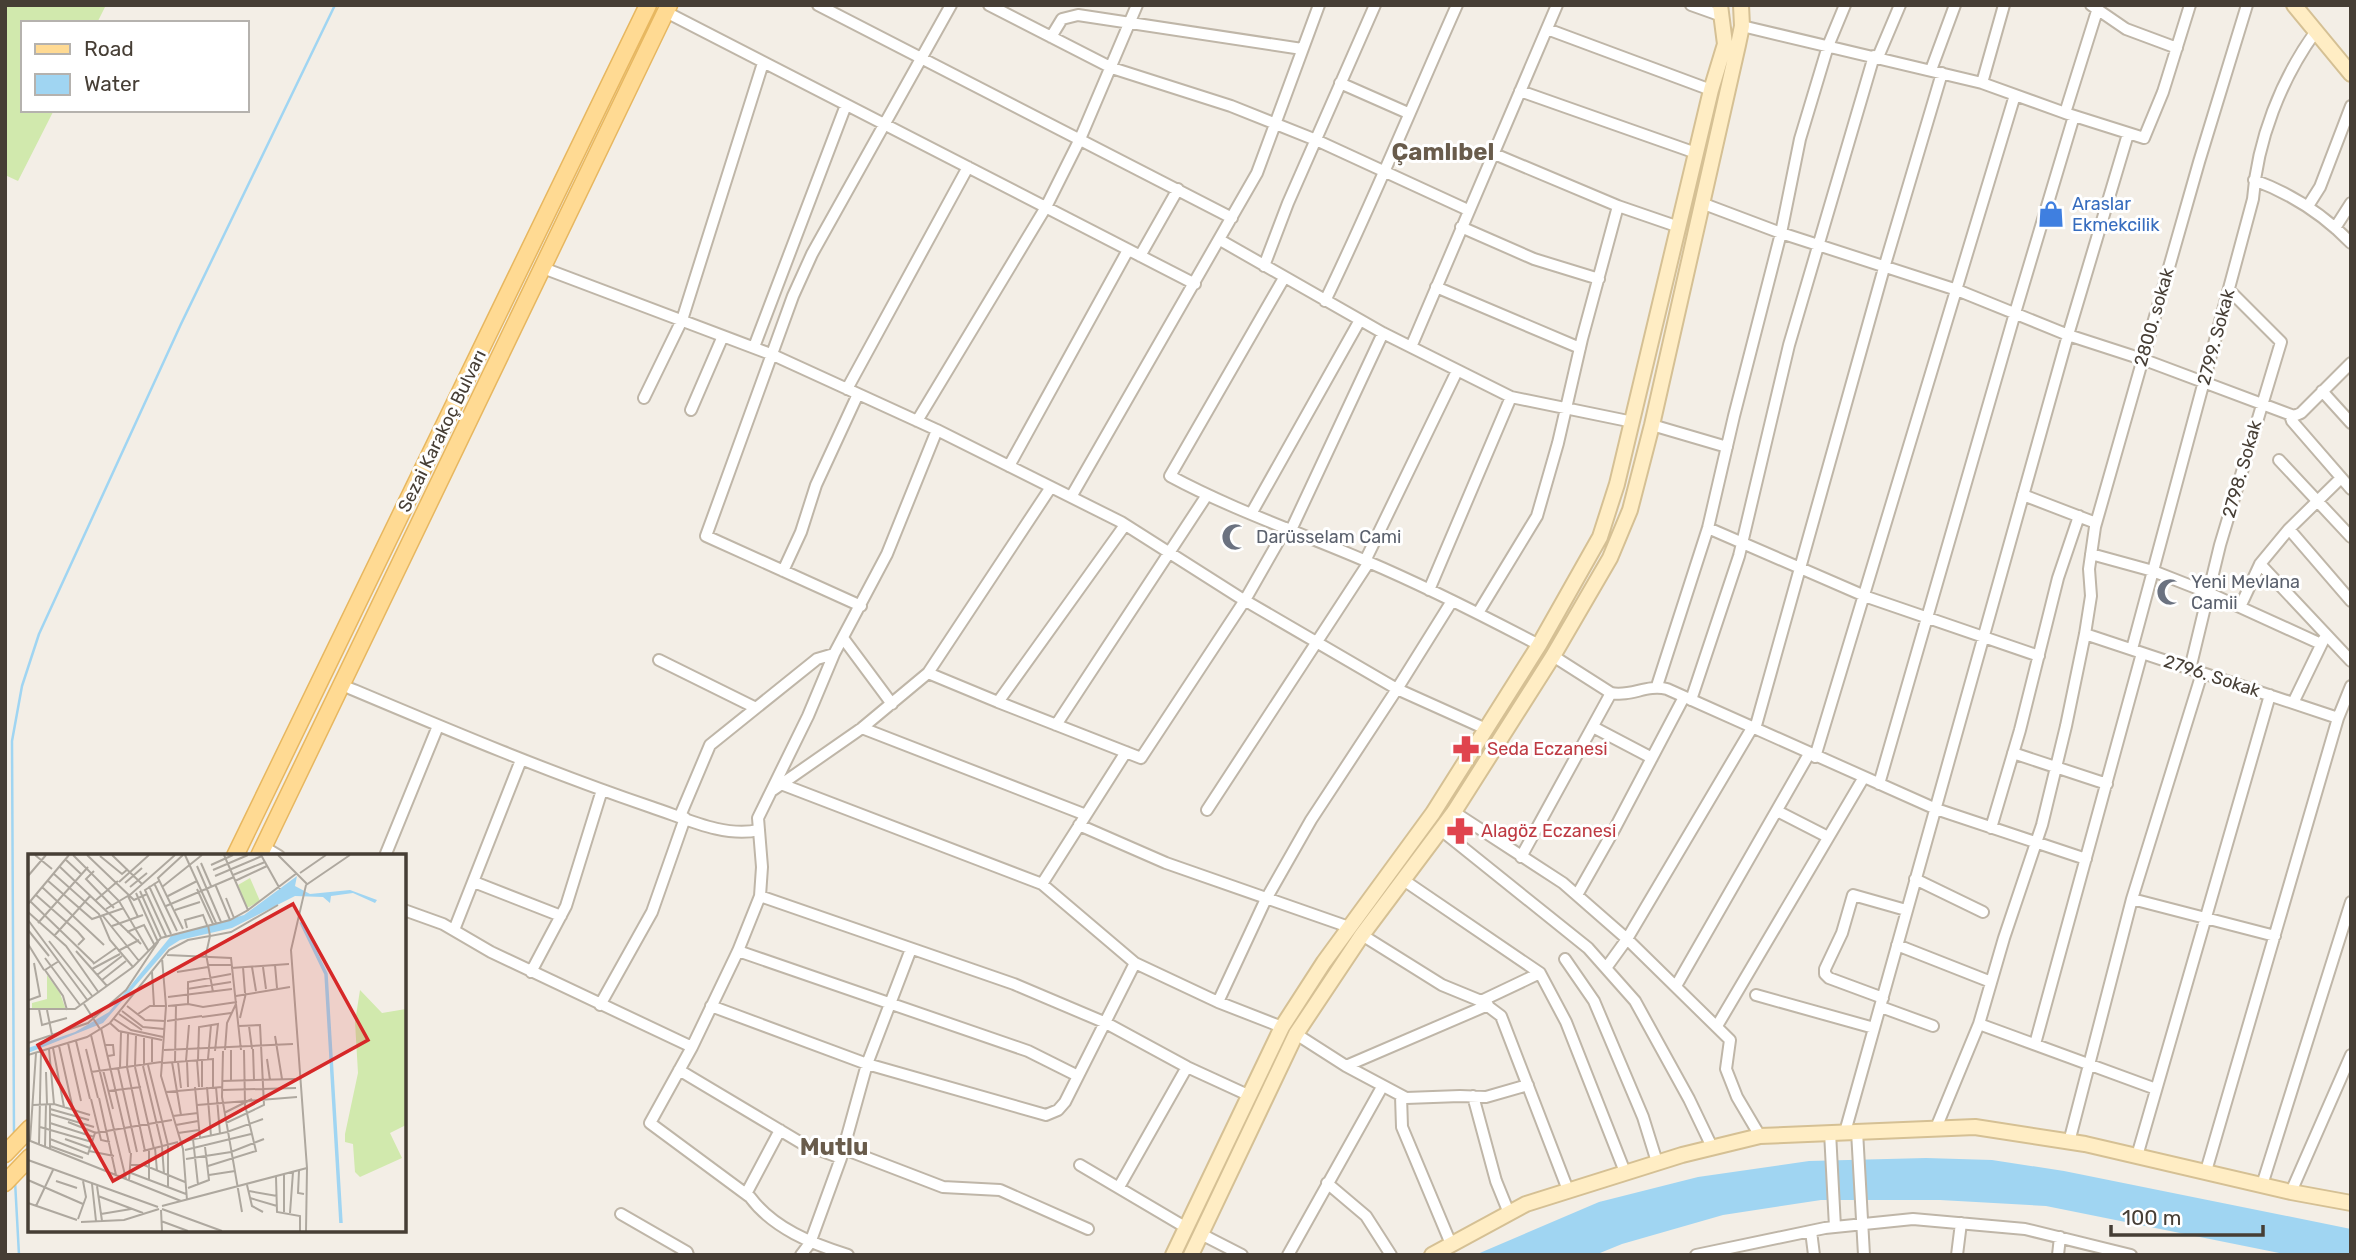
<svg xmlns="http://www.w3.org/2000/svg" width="2356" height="1260" font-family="Rubik,sans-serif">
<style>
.green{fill:#d1e9ad}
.water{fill:#a0d5f2}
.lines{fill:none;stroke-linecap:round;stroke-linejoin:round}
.stream{stroke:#a0d5f2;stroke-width:2.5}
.street-casing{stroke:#bfb6a8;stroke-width:14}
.secondary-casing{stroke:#d5c094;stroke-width:18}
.primary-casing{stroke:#e7b760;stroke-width:19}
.street{stroke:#fff;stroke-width:10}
.secondary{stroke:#ffedc4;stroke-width:14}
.primary{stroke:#ffda93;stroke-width:16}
.labels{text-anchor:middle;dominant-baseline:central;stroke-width:6;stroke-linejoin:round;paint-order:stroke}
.shop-label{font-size:18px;fill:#366cbe;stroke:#fff;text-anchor:start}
.street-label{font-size:18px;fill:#463e35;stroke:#fff}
.worship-label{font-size:18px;fill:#5b616d;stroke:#fff;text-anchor:start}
.health-label{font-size:18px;fill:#be3a42;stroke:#fff;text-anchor:start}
.district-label{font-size:24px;font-weight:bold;fill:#695c4c;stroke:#fff}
.inset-river{fill:none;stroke:#a0d5f2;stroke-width:3.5}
.inset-road{fill:none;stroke:#aea89f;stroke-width:2}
.view{fill:#d62828;fill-opacity:0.15;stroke:#d62828;stroke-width:3.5}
.inset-edge{fill:none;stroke:#463e35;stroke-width:3.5}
</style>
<rect width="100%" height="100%" fill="#f3eee6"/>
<path class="green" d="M5,5h101l-9,18h-74v87h31l-36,71 -13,-6z"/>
<path class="water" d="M1926,1158l66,2 72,11 287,58v26h-62l-243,-49 -106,-6h-119l-98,15 -101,29 -27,11h-120l124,-53 99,-25 111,-16z"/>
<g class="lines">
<path class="stream" d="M14,1136l-2,-395 10,-55 17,-52 142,-310 154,-319
M15,1181l4,74"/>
<defs>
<path id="street" d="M818,5l414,213
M989,5l123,63 119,38 85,34 152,70
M1691,5l31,11
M2091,5l35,24 51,19
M666,12l529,272
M1742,26l240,57 86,31 76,24 19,-46 27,-87
M1547,29l164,61
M1051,37l11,-18 16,-4 224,34
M1878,57l22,-52
M1931,70l24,-65
M1340,83l68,30
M1982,83l22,-78
M1520,91l176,62
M2065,113l32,-102
M1492,153l126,53 61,21
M2254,180c38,14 69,34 97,63
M1704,204l77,29 176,57 111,45 74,24 152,57 7,-3 50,-50
M2308,206l12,-19 31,-81
M1461,227l73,32 65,20
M2335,228l16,-25
M1220,240l163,93 128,64 122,25
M1140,256l38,-67
M1264,266l24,-63 87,-198
M543,268l230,87 164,75 184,92 118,75 158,92 89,40
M1284,278l-114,198c63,34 131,57 196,85 59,25 116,54 173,84
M1436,287l144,61
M1325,301c47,-97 88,-197 132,-296
M754,347l92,-242
M1411,347l146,-342
M847,389l121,-222
M2322,391l29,32
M644,398l38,-78 81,-257
M691,410l32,-74
M2290,415l2,6 59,68
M917,421l129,-214 34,-68 57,-134
M1652,425l75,22
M2279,460l72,77
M1009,466l119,-216
M2023,495l73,28
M1071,497l186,-324 62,-168
M1251,514l109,-194
M1125,525l-127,177 143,56 104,-158 41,-72
M1708,528l159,69 172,59
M2289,529l62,72
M1291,530l92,-197
M2091,554l62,17 56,22 112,51
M1365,561l92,-190
M2260,564l91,97
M783,571l18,-39 15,-47 42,-91
M1429,590l82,-193
M861,606l-155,-70 87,-240 19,-42 139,-249
M2240,607l20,-43 29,-35 52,-51
M1478,613l59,-97 21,-73 24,-104 36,-133
M2085,634l253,84
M843,638l49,66
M2132,649l121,-450c4,-58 28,-120 63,-168
M1553,656l58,37c21,4 35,-9 56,-4l269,120 150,50
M659,660l95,47
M2190,669l30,-124 61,-203 -52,-52
M928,673l70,29
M342,685c102,43 203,86 309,122 34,11 72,31 108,23
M1657,686l51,-158 26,-112 47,-183 19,-94 28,-93 17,-41
M1691,700l48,-144 50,-211 85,-289
M2293,703l31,-64
M1056,725l151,-230
M1593,727l59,31
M862,728l224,87
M1755,729l129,-461 58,-195
M2013,753l94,31
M1815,757l200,-662
M781,784l261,100 93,79
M1879,784l136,-471 59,-197
M773,790l89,-62 66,-55 123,-186
M1207,810l162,-248
M1777,811l51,26
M1454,812l109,71 64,56 103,101 -4,29 11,28 23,39
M680,816l30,-71 107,-86 17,-5
M1079,825l87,38 183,64
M1991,828l29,-98 38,-152 21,-62
M1441,830l147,118 47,53 54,98 23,48
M264,847l15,9
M385,856l53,-130
M1521,857l90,-164
M1402,879l138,94 26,49 59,150
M1915,879l68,33
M474,882l87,34
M1042,884l84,-132
M1577,895l38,-67 69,-131
M760,896l254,88 92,39 81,44 61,28
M2132,899l143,37
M404,910l39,14 48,28 201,95
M454,930l67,-170
M1362,935l80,50 39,16 20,15 67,174
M1897,945l94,37
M738,951l290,100 50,25
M1565,959l29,42 49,116 14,45
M1606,968l21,-29 125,-211
M531,972l35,-66 36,-116
M1676,986l133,-232
M1756,995l118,33
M1883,998l-54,-20 -4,-4v-5l17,-36 11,-38 53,15
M1481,1001l59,-28
M1218,1002l47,-101 46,-81 86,-131 55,-88
M600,1005l52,-93 33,-94
M711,1006l156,58 179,51 12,-5 7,-8 70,-139 83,39 64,25
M1881,1007l52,19
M1979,1024l177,65
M1717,1026l147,-249
M1296,1034l50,32 60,32 54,-2 26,1 42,-12
M2035,1044l107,-391
M1346,1066l142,-61
M679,1070l124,74 38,14
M1401,1096l1,31 49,117
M1473,1096l23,85 13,32
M1936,1128l43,-104 25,-86 38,-113 24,-99 19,-92 6,-38 -2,-27 6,-42 104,-365 48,-157
M1857,1131l7,124
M1830,1132l5,95
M1845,1132l223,-797 60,-201
M2069,1142l63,-243 70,-226
M844,1149l99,38 57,3 88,39
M2137,1156l133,-461
M1080,1165l105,62
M2206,1171l132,-453 13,-32
M1327,1183l39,33 25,39
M2262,1185l89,-283
M1119,1187l68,-120
M2291,1192l60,-137
M746,1194l34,-64
M621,1214l66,38 1,3
M1811,1231l3,24
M1201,1234l41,21
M801,1255l9,-12 31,-85 26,-94 44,-115
M848,1255c-36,-11 -75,-27 -98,-58l-100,-74 42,-76 46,-96 22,-55 2,-29 -4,-49 50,-102 26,-62 53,-100 50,-124
M1288,1255l94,-168
M1696,1255l129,-27 88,-9 112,10 106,26
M1957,1255l4,-32
M2058,1255l2,-18"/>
<path id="secondary" d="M2294,5l57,69
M1173,1255l109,-228 42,-65 109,-149 106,-168 61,-108 17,-53 94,-394 14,-46 -5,-39
M1191,1255l105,-221 66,-99 92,-123 99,-156 57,-98 20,-48 22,-85 86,-380 4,-19 -1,-21
M1432,1255l94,-51 156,-49 78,-19 215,-9 110,17 206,48 60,11"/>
<path id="primary" d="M235,856l413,-851
M259,856l410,-851
M5,1154l25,-26
M5,1183l25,-26"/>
</defs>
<use href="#street" class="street-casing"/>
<use href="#secondary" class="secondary-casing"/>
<use href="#primary" class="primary-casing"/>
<use href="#street" class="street"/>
<use href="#secondary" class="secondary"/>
<use href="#primary" class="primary"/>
</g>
<defs>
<symbol id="shop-bare" viewBox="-9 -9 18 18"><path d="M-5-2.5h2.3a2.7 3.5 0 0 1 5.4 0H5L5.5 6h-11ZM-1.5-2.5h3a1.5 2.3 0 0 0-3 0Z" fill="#3f7fe0" stroke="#fff" stroke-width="2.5" paint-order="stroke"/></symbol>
<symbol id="mosque-bare" viewBox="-9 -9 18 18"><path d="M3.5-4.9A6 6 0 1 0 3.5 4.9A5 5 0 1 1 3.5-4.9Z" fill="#6b7280" stroke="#fff" stroke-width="2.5" paint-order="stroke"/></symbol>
<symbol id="pharmacy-bare" viewBox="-9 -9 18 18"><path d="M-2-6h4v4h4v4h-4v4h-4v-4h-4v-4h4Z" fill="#e0444e" stroke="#fff" stroke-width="2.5" paint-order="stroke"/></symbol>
</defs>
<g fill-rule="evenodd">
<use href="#shop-bare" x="2032" y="195" width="38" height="38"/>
<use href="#mosque-bare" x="1216" y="518" width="38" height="38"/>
<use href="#mosque-bare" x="2151" y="573" width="38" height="38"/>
<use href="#pharmacy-bare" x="1447" y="730" width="38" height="38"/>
<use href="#pharmacy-bare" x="1441" y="812" width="38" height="38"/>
</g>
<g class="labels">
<g class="shop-label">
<text x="2072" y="204">Araslar<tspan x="2072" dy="21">Ekmekcilik</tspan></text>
</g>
<g class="street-label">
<text transform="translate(2154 317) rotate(-74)">2800. sokak</text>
<text transform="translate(2216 337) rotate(-75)">2799. Sokak</text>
<text transform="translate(442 431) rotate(-64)">Sezai Karakoç Bulvarı</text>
<text transform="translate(2242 469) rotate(-74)">2798. Sokak</text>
<text transform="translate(2212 676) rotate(18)">2796. Sokak</text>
</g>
<g class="worship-label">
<text x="1256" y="537">Darüsselam Cami</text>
<text x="2191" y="582">Yeni Mevlana<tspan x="2191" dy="21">Camii</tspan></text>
</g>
<g class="health-label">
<text x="1487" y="749">Seda Eczanesi</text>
<text x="1481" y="831">Alagöz Eczanesi</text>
</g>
<g class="district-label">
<text x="1443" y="152">Çamlıbel</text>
<text x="834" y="1147">Mutlu</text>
</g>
</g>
<g transform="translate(28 854)">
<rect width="378" height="378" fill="#f3eee6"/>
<path d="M222,24l10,23 -13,7 -9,-23zM19,121l13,18 6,17 -34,-2v-5l15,-4zM332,136l22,23 24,-4v116l-16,8 12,25 -42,19 -5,-5 -2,-28 -8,-2v-8l13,-61 -3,-51z" fill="#d1e9ad"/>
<path d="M269,22l-2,10 15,8 40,-4 27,10 -2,3 -22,-10 -22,3 -1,7 -7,-6 -28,-1 -63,32 -52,12 -11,7 -66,76 -75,30v-5l47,-16 34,-20 62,-76 73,-21z" fill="#a0d5f2"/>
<path class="inset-river" d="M273,68l25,52 15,249"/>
<path class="inset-road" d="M7,1l17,14M45,1l46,46 29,49M59,1l47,45 13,-6M84,1l30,29M157,1l31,68M233,1l19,34M250,1l29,29M72,2l22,18 6,-5M37,5l16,15M173,9l10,23M183,11l22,-10M31,12l82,78M169,12l24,56M185,16l35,-15M66,17l-8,8 28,29M272,19l26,-18M26,20l45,40 11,26 23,27M205,21l32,-13M0,22l18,-21M187,22l47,-20M19,26l45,39 32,-11M131,27l-14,9 21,46M207,27l32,-15M91,28l30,-27M97,29l17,-15M126,29l23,48M187,30l15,36M121,32l22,48M14,33l62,58M102,33l17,-14M134,33l40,-32M169,35l16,35M112,37l21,47M8,41l42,37 6,7 -6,6M100,42l10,21M140,42l29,-15M198,44l8,20M68,46l22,-19M3,48l63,61M0,50l41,-49M138,52l68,-29M78,55l25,-15 44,-39M147,56l25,-8M220,56l49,-37M0,58l38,34 33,47M75,62l36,45M0,66l60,81M10,69l50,-56M84,72l31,-11M159,74l-2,-8 18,-5 4,10M155,75l-25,-51 25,-23M0,76l21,26M99,78l17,-7 10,19M26,82l37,-41M21,87l44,56M0,90l16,26M48,97l31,35M90,97l21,-11M139,101l64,3 10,92M17,104l35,47M134,104l4,48 -5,70 22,73 4,51M31,107l-14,9 18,26 4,14M65,110l23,-16M180,111h23M247,111l2,23M215,113l2,26M224,113l4,24M235,113l3,22M203,114l58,-4M64,115l28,-15M124,118l2,34M149,118l31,-5M69,121l25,-19M74,126l24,-19M159,135l44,-7M185,138l-7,-38 4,-18 21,-4 47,-27M208,142l54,-9M140,143l64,-8M1,146l11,-4 -6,-33M56,150l16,25M160,150l15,3 34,-5M99,152l18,14 20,1M140,152l20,-2v-22l43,-8M0,155h47l58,-42 28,-29 69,-18 18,-10 -24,-55M11,155l3,16 25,-7M19,156l5,25M94,157l21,16 21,2M91,160l23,16M110,160l12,-8h16M174,163l29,-4M212,164l6,-25M86,165l17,11 32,7M139,167l35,-5M82,169l9,8 43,9M221,172l3,23M73,174l29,125M63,181l35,144M247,182l7,43M116,184v28M124,185v23M48,187l14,58M0,189l60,-20 38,-33 32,-48 -22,-49M40,189l13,58M77,191h8l1,10 -6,1M31,192l14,63M25,194l11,59M21,195l5,55M58,195l12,49M225,195l1,31M136,196l129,-6M197,196l2,-27 9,-19M203,196v31M195,197l-1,46 20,115M0,201l59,-18 23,-14 59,-73 19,-10 22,-4 -2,-11M180,205l3,-34M239,205l3,21M169,206l2,27M170,206l1,-33 19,-3 -3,27M158,207l3,-36M159,207l1,26M144,208l9,53M147,208l1,-57M150,208l3,26M135,209l50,-4v28M120,211l20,80v43M107,212l1,-30M115,212l19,80M99,213l18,84M99,213l1,-33M107,213l19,82M90,214l19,84M92,214l1,-36M75,216l10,39M18,218l1,32M63,218l70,-10M194,227l73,-2M167,233l5,51M174,233v-27M179,233l4,49M188,233l4,47M194,236l74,-2M80,237l33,-4M138,238l56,-5M71,244l17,77M63,245l10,41 9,2M5,251l21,-1 36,11M169,251l100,-8M22,255l39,11M196,259l28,-14M22,260l44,13M145,262l25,-3M40,268l28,11M22,269l44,14M198,269l38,-18 -4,-80 -21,1M148,271l22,-4M12,273l52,15M150,279l21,-3M22,285l38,15 7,-21 77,-13M37,285l25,9M165,285l5,46M0,286l153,61M2,287l6,-88M153,288l46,-10 36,-13M11,291l2,-94M22,292l33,12M17,293l1,-43M134,293l2,27M127,294l2,23M22,295v-45M121,296v30M157,296l66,-16M61,297l25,5M115,297l35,-9M158,305l45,-7 33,-13M0,306l130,47M102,311h14l41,17M180,312l48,-15 -11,-46 -1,-55M271,317l-1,22 6,1M103,319l55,21M181,321l26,-4M256,321v37M248,323l1,35 23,4v15M0,326l55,24M28,327l21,7M101,327l2,-28M64,330l4,37M219,331l5,21 11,6M69,332l5,35M160,334l21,-8 -4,-33M221,337l28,5M70,342l45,17M222,344l27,8M0,349l49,17M8,352l17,-36M134,352l145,-38M134,355l60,22M133,356l1,21M262,359l3,-41M73,360l30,-5M50,365l8,-22 -3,-16M133,367l27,10M53,368l43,-2 35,-11M278,377l1,-63 -16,-218 15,-65 44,-30"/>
<path class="view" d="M265,50l75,136 -255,141 -75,-136z"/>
<rect width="378" height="378" class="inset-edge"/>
</g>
<rect width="2356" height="1260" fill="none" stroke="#463e35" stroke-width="14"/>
<rect x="21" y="21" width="228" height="91" fill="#ffffff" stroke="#b5b2ae" stroke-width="2"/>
<rect x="35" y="44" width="35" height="10" fill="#ffda93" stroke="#b5b2ae" stroke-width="2"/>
<text x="84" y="56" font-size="21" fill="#463e35">Road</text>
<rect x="35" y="74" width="35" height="21" fill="#a0d5f2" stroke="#b5b2ae" stroke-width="2"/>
<text x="84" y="91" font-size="21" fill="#463e35">Water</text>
<path d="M2111 1225v10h152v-10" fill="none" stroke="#463e35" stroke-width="3.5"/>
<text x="2122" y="1225" font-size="21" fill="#463e35" stroke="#ffffff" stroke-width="5" paint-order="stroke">100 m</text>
</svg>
